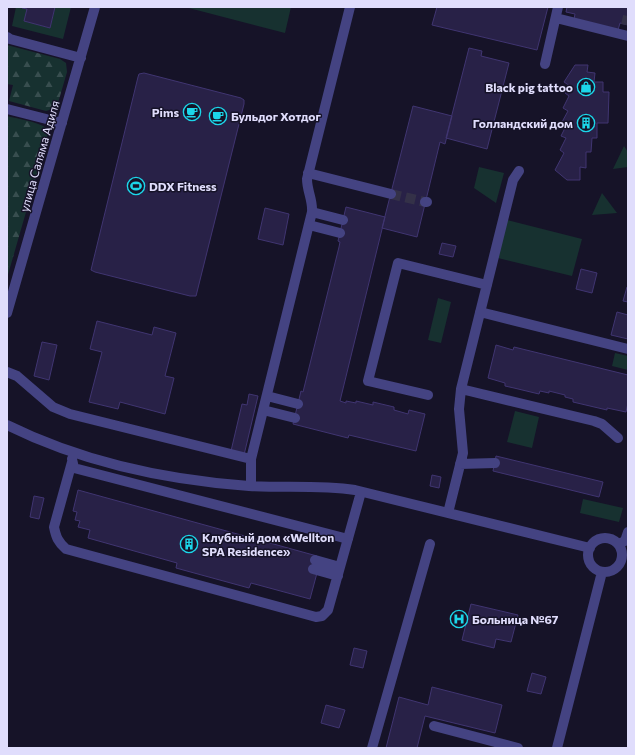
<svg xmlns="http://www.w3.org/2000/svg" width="635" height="755" font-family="Commissioner,sans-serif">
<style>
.green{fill:#173130}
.forest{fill:url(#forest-firs)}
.building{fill:#282147;stroke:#403571}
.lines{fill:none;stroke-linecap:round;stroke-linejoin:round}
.minor-tunnel{stroke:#343148;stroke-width:10;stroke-dasharray:10 5;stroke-linecap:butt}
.minor{stroke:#444382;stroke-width:10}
.labels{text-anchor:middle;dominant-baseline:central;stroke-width:3;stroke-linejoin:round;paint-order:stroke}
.poi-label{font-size:12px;font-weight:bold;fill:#e0ddfc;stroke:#161328;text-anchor:start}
.street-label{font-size:12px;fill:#e0ddfc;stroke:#161328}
</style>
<defs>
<pattern id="forest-firs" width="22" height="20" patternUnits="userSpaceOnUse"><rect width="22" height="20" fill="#173130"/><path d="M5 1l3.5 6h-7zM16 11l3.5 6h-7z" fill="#384e4f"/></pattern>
</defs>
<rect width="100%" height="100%" fill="#161328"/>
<path class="green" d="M16,7h7v1l4,1 -3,12 26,7 5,-21h16l-8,32 -51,-13z
M185,7h106l-6,26z
M624,146l4,6v15l-15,2z
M479,167l25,6 -8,30 -22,-15z
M602,193l15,20 -25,2z
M507,220l75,19 -10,37 -74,-18z
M438,298l13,4 -10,41 -13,-3z
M615,353l13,3v14l-16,-4z
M515,411l24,6 -7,31 -25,-6z
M583,499l40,9 -4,14 -39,-9z"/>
<path class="forest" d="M7,45l53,14 6,4 1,9 -9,31 -5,6 -7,2 -37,-10 4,-16 -6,-1z
M7,116c8,2 36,7 40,13 1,3 0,7 0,10l-40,139z"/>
<path class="building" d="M23,7h32l-5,21 -26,-7 3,-12 -5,-1z
M437,7h111l-11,43 -105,-25z
M567,7h61v18l-8,-2 -2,7 -44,-11 1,-5 -9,-2z
M469,48l13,3 -1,5 28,7 -22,86 -41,-11z
M575,65h13l-1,7 8,1 -1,9h9v10h6l-1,31h-11v15h-5l-1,14h-5v16l-6,-1v13h-13l-12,-10 9,-17 -4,-3 6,-12 -5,-2 6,-12 -5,-2 6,-11 -5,-3 6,-12 -4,-3 5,-7 -6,-4z
M144,73l97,25 3,2v4l-48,192h-6l-95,-24 -4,-2 47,-193 1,-3z
M413,106l39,10 -7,28 -5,-2 -23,95 -35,-9z
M346,207l39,10 -45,184 6,2v-2l10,2v-2l17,4v-3l21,5v3l14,4 1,-4 16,4 -9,37 -67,-16 -1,3 -55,-14 8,-33 2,1 36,-145 1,-5 -2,-1z
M265,208l24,6 -6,31 -25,-6z
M442,243l14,3 -3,11 -14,-3z
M581,269l16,4 -5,20 -16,-4z
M627,287h1v15l-5,-1z
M617,312l11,3v24l-17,-4z
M97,321l55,14 2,-8 22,6 -11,43 9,2 -9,36 -45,-12 -2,7 -29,-7 13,-50 -12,-3z
M42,342l15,3 -8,35 -15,-4z
M496,345l17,5 1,-3 114,28v28l-2,9 -19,-4v2l-34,-8v-3l-8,-2v-2l-16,-4v2l-9,-2 -1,3 -25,-6 -9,-2v-3l-17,-5z
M249,394l9,2 -14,59 -13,-4 11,-47 5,1z
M496,456l107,26 -4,15 -106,-26z
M432,475l9,2 -2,11 -9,-2z
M78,490l239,66v17l-7,26 -59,-16 -2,5 -73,-20 1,-5 -89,-25 2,-8 -12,-3 2,-6 -5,-1 2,-8 -4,-1z
M34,496l10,2 -5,21 -9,-2z
M471,604l47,11 -7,27 -15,-3 -2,9 -32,-8z
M354,648l13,3 -4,17 -13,-3z
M532,673l14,4 -5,17 -14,-3z
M432,687l70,18 -7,28 -70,-17 -8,32h-31l13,-51 29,8z
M326,705l19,5 -6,18 -18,-5z"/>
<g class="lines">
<path class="minor-tunnel" d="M626,25l2,-9
M391,194l34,8"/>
<path class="minor" d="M556,18l72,18
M7,37l3,2 71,19
M545,64l13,-57
M7,109l55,14
M308,173l83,21
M425,202h2
M312,212l31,8
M309,225l31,8
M480,312l148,37
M7,313l88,-306
M7,372l10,4 36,31 17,7 181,45
M461,389l133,32 8,3 16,14
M428,395l-60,-14 30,-118 89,22
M267,396l31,8
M263,410l32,8
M7,425c75,37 160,55 242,61 36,2 71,-1 106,4l235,58
M72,459l2,9 274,71
M72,462l-18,65c2,10 4,15 12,22l250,68 6,-1 6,-6 33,-118
M460,464l35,-1
M251,486v-27l61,-247c1,-12 -5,-21 -5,-33l43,-172
M448,513l15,-60 -4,-44 2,-20 52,-209 6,-9
M588 555a17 17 0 1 1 34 0a17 17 0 1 1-34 0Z
M618,544l7,-3 3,-9
M315,560l25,7
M313,569l25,7
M434,726l84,22
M372,748l58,-204
M557,748l45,-176"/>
</g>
<defs>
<symbol id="shop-ring" viewBox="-11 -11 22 22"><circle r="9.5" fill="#161328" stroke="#1cd6e9" stroke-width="1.5"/><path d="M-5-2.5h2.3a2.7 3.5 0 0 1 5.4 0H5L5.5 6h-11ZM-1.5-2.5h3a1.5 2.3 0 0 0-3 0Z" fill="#1cd6e9"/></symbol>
<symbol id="cafe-ring" viewBox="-11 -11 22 22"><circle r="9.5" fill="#161328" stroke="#1cd6e9" stroke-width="1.5"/><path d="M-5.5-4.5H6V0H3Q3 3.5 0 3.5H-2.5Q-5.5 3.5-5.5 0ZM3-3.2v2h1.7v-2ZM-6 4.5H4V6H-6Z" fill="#1cd6e9"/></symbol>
<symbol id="building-ring" viewBox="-11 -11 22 22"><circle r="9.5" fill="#161328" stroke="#1cd6e9" stroke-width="1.5"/><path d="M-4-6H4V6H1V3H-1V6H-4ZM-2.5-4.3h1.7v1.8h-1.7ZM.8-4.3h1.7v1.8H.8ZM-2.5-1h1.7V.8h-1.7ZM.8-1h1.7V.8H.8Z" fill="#1cd6e9"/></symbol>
<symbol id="stadium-ring" viewBox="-11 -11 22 22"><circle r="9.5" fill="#161328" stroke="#1cd6e9" stroke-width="1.5"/><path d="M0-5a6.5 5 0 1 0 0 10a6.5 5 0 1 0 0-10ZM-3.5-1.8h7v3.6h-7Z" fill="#1cd6e9"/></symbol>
<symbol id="hospital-ring" viewBox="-11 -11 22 22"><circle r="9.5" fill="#161328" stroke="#1cd6e9" stroke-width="1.5"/><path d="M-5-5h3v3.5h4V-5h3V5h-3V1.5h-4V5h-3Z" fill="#1cd6e9"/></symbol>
</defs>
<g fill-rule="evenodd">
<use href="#shop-ring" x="576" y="77" width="20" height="20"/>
<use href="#cafe-ring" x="182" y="102" width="20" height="20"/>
<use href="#cafe-ring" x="208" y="106" width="20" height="20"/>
<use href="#building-ring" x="576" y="113" width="20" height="20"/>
<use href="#stadium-ring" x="126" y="176" width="20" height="20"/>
<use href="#building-ring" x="179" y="534" width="20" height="20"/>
<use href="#hospital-ring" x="449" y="609" width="20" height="20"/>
</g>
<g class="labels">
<g class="poi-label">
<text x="573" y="87" text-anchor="end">Black pig tattoo</text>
<text x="179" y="112" text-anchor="end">Pims</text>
<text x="231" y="116">Бульдог Хотдог</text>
<text x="573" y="123" text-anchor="end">Голландский дом</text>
<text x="149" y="186">DDX Fitness</text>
<text x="202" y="537">Клубный дом «Wellton<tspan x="202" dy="14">SPA Residence»</tspan></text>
<text x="472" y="619">Больница №67</text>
</g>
<g class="street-label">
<text transform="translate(39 156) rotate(-74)">улица Саляма Адиля</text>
</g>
</g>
<rect width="635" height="755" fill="none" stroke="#e0ddfc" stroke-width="16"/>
</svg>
